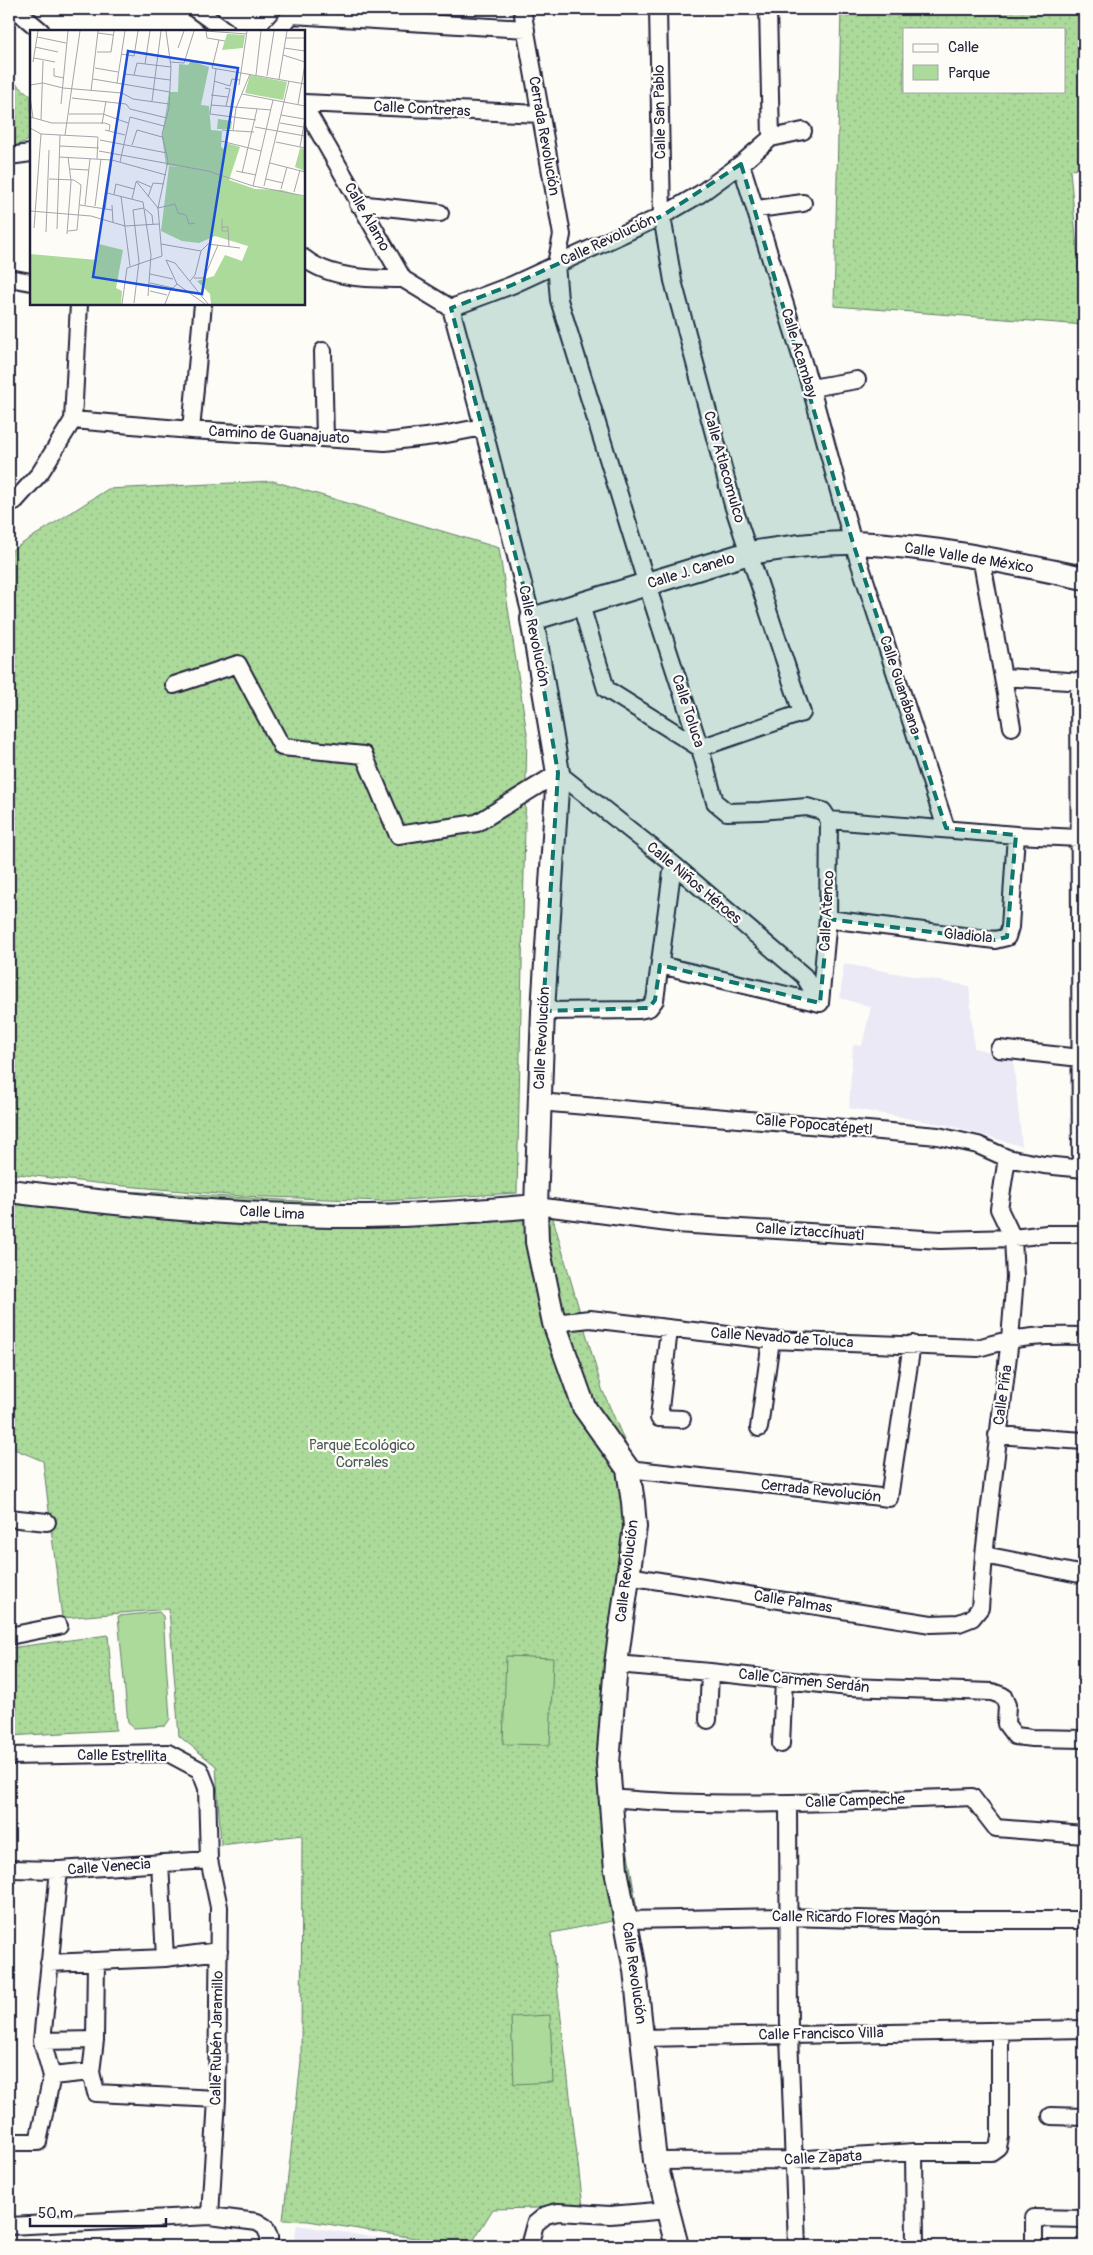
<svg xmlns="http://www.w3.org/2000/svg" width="1093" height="2255" font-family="Pangolin,sans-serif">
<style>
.built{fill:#eae9f5}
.green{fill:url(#green-dots);stroke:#667e6a;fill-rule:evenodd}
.pitch{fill:#abda9a;stroke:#667e6a}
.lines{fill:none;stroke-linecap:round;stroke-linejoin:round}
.street-casing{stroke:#22223b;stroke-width:20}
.secondary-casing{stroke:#22223b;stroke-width:26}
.street{stroke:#fdfcf7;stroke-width:16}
.secondary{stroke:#fdfcf7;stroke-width:22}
.marked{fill:#0f766e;fill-opacity:0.2;stroke:#0f766e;stroke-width:4;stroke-dasharray:10 6;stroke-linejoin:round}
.labels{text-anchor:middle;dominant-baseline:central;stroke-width:4.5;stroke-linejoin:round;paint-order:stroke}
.street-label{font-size:15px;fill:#22223b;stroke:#fdfcf7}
.park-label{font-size:15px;fill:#4b5958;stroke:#fdfcf7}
.inset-road{fill:none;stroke:#a5a5ac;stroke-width:1}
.view{fill:#1d4ed8;fill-opacity:0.15;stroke:#1d4ed8;stroke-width:2.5}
.inset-edge{fill:none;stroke:#22223b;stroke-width:2.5}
</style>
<defs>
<pattern id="green-dots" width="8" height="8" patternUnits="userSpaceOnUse" patternTransform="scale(1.25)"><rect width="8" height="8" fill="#abda9a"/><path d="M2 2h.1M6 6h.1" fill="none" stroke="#93bb86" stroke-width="1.8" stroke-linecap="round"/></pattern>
</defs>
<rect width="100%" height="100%" fill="#fdfcf7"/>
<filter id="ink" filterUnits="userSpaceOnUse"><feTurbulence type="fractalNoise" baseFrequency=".02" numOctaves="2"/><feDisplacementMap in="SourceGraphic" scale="10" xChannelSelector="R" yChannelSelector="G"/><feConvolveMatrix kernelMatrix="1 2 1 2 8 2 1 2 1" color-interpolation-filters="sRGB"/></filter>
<g filter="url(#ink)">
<path class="built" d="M844,964l125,22 5,62 39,10 9,88 -75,-21 -98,-17 4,-63 9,1 9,-39 -31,-9z
M297,2225l107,17 1,4h-112z"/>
<path class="green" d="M841,9h243v159l-14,2 14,155 -250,-19zM904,29h160v62h-160z
M9,78l22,18v43l-22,10z
M273,481l226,67 28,186 -10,459 -134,8 -142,-5 -128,-11 -104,-12v-621l99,-63z
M9,1180l26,6 389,22 124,-7 54,188 35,81 -19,321 20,125 -87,17 32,274 -90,2 -23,37h-26l-29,-8 -107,-17 -25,-1 18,-158 1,-227 -81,10 -5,-79 -37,-30 -10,-127 -107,9 -19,-157 -34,-14z
M108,1635l8,95 -107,6v-88z"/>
<path class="pitch" d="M159,1612l4,4 7,103 -5,7 -31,2 -6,-5 -10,-107z
M506,1656l47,2 -3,87 -47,-1z
M550,2015l3,67 -39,2 -3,-67z"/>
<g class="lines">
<defs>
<path id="street" d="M15,9l26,22
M195,9l31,22
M522,9l40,226 -6,29 3,36 88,285 53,163 15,54 12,10 33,-1 47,-4 16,4 6,9 187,15 63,3
M658,9l4,207 11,65 60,224 69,208 -102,35
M292,15l234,14
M277,31l20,-22
M304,103l236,11
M304,106l99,173 48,29
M771,138l32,-7
M9,156l22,-3
M741,164l70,224 42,155 93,285
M358,204l82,9
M757,209l46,-6
M304,258c26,21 66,21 99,21
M9,278l22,4
M323,351l2,87
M811,388l46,-8
M73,420l118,10 194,12 57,-7 41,-8
M191,430l12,-126
M9,502l6,-1 25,-28 33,-53 6,-116
M981,557l31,170
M581,605l25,84 94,59
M532,619l-49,-192 -32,-119 61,-23 150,-69 38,-22 41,-30 30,-26 -3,-129
M1004,677l80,5
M1079,682l2,487
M174,685l64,-21 44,83 82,8 34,80 79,-12 81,-50 115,91 131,112 16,27
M828,919l167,21 12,-3 3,-10 6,-92
M660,965l160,38
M820,1003l8,-84 1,-99
M543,1011l96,-1 10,-2 6,-8 18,-136
M999,1049l81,9
M539,1102l399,34 40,9 29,13 37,7 40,4
M536,1206l140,18 264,16 73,-2 34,-4h37
M554,1323l36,-4 181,21 207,8c41,-12 65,-13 106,-12
M669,1329l-10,89 23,1
M759,1428l12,-88
M997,1435l87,6
M628,1469l261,29 23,-154
M9,1518l38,4
M984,1555l100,20
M628,1576l303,48 28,-1 13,-5 8,-10 4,-53 26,-216 5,-62 -2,-39 -14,-29 8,-51
M9,1636l50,-10
M616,1664l94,8 139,15 143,5 11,4 4,9 -1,19 9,12 17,2 52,1
M708,1720l2,-48
M781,1744l3,-64
M9,1756l159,-3 32,17 7,18 2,72 10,47 -2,192 -7,117
M610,1798c120,11 242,3 362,-1l24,31 88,7
M788,1803l1,232 8,211
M160,1863l5,95
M9,1869l50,1 150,-10
M59,1870l-17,171 53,-1
M627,1920l160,-3 107,3h190
M49,1963l116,-5 54,-7
M642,2038l442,-9
M42,2041l10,35
M91,2072l4,-32 1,-79
M1051,2116l33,1
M9,2142h29l14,-66 39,-4 5,21 121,6
M914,2152l1,94
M655,2161l137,-1 122,-8h77l7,-5 2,-10v-107
M9,2226l201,-10 47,6 8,5 4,9v10
M529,2246l6,-22 11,-9 12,-3 52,3 58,-5
M1034,2246v-28l50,1"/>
<path id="secondary" d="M9,1191c107,13 215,24 324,25 68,1 135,-4 203,-10
M677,2246l-22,-85 -20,-191 -19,-100 -8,-107 8,-99 19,-137 -2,-25 -5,-33 -44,-62 -30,-84 -17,-81 -1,-36 7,-195 15,-238 -26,-154 217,-66c34,-5 72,-11 106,-10 78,3 153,19 229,35"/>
</defs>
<use href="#street" class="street-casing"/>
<use href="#secondary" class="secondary-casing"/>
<use href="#street" class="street"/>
<use href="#secondary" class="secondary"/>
</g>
</g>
<path class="marked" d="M741,164l112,379 93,285 70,7 -9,102 -12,3 -167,-21 -8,84 -160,-38 -5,35 -6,8 -106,3 15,-238 -26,-154 -81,-311 61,-23 150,-69z"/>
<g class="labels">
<g class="street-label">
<text transform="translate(422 109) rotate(3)">Calle Contreras</text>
<text transform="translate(660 112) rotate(-91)">Calle San Pablo</text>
<text transform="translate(544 136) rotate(80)">Cerrada Revolución</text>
<text transform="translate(367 217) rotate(60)">Calle Álamo</text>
<text transform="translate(608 240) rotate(-25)">Calle Revolución</text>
<text transform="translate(799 353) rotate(73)">Calle Acambay</text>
<text transform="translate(279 435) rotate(3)">Camino de Guanajuato</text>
<text transform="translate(724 467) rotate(74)">Calle Atlacomulco</text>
<text transform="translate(969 558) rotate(9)">Calle Valle de México</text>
<text transform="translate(691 571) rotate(-17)">Calle J. Canelo</text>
<text transform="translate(534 636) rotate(78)">Calle Revolución</text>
<text transform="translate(900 685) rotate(72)">Calle Guanábana</text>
<text transform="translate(688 711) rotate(72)">Calle Toluca</text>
<text transform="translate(694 883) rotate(40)">Calle Niños Héroes</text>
<text transform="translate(827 911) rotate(-87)">Calle Atenco</text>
<text transform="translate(968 936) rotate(5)">Gladiola</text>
<text transform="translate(542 1038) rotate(-87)">Calle Revolución</text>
<text transform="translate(814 1125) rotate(5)">Calle Popocatépetl</text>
<text transform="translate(272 1213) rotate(3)">Calle Lima</text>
<text transform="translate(810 1232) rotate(4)">Calle Iztaccíhuatl</text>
<text transform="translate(782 1338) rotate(4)">Calle Nevado de Toluca</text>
<text transform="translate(1003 1395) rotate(-82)">Calle Piña</text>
<text transform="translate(821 1491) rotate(6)">Cerrada Revolución</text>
<text transform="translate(627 1571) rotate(-83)">Calle Revolución</text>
<text transform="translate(793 1602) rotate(9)">Calle Palmas</text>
<text transform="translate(804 1681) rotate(6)">Calle Carmen Serdán</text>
<text transform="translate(122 1756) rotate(1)">Calle Estrellita</text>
<text transform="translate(855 1801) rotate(-2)">Calle Campeche</text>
<text transform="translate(109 1867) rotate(-4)">Calle Venecia</text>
<text transform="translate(856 1918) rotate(1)">Calle Ricardo Flores Magón</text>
<text transform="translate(634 1973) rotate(82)">Calle Revolución</text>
<text transform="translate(821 2034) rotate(-1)">Calle Francisco Villa</text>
<text transform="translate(217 2038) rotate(-89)">Calle Rubén Jaramillo</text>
<text transform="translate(823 2158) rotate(-3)">Calle Zapata</text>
</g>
<g class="park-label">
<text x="362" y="1445">Parque Ecológico<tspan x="362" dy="17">Corrales</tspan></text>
</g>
</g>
<g transform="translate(30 30)">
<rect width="275" height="275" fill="#fdfcf7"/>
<path d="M161,31l18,6 -8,38 8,1 2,24 11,1 -1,16 3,2 2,-6 14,4 -11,33 26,9 27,1 23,7v107h-94l-1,-10 -13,-13 17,-5 11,-21 17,6 6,-15 -33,-10 -16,7 -17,-2 -21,-10 8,-65 12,1 -15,-2 -4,-28 7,-45h9l1,-28 9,1zM220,45l37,7 -4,18 -38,-7zM188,89l14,2 -1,8h-14zM270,118l5,1v22l-10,-4zM69,214l24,6 -7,38 6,3 -1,13h-91v-50l67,6z" fill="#abda9a"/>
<path d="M197,4l18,1 -2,13 -21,2zM228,49l27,5 -2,14 -27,-4z" fill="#abda9a"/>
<path class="inset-road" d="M176,1l41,3M176,1l1,7 18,3M68,3l15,2M7,7l29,6M256,8h19M189,10l-7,28 93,16M5,17l23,5M148,18l6,-17M254,18l21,3M67,22h14l3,-21M91,24l13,2 4,-25M253,25l22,7M4,28l21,4M3,32l5,-31M140,32l14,1 10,-32M115,34l5,-33M24,38v8l10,2M65,38l23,4M186,39l-6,45 46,6M95,44l45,6M104,45l3,-12 34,4M226,45l5,-44M237,46l7,-45M63,49l77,13M249,49l8,-48M184,51l16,5 2,-7 8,1M87,53l8,-52M0,55l13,-2 20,5 59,5 11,6 36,5M209,55l8,-54M195,58l5,1 -4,17M61,61l7,-60M212,64l63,12M181,65l17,2M0,66l3,22M42,68l54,6 4,5 37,9M122,71l9,-70M31,74l7,-73M268,74l7,-40M181,75l60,5M39,84h34l25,9M251,85l23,4M0,87l22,6h53l5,2 -1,6M11,90l2,-59M250,93l23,4M72,94l4,-23M225,97l50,9M0,98l11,6 57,3 -1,22M75,100l20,5M192,100l32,2M203,100l3,-22 14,-34M35,105l15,-104M70,110l67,13M191,111l40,10M246,112l29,6M102,115l5,-15 25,7M30,116l39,2M270,117l5,-28M69,121l109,20 45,15 52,10M29,127l53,3 54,15M90,132l10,-45 34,9M240,133l35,9M40,139l19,1M206,141l20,4M212,143l15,-64M19,149l25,1 7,5 -4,45 -9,1M236,149l17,4M106,151l22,27 17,-4 3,9 8,2 3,9 6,-1M107,151l14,6M223,156l20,-86M234,156l25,-105M251,159l6,-22M264,162l6,-22M77,163l36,9 8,53 -3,41M84,164l2,-10 18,5M91,166l9,70M118,167l5,-14 11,1M102,169l4,-17M50,175l32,5M55,175l5,-46M82,175l1,18M65,176l6,-47M75,179l7,-49M115,179l7,6 1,9M0,181l61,5 34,10 34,-2M192,189v12h6M192,197h6l1,19M4,198l7,-94M27,199l3,-94M16,202l3,-82M37,204l4,-53 -3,-24M131,214l40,7M171,221l7,-7 32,4M136,230l9,3 33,41M120,244l23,5M164,248h10l14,-33M160,251l5,-6 6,-24M120,253l23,5M147,254l28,20M120,261l17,4M104,273l5,-41 -6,-52 11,-2M92,274l5,-36 35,-12 -4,-48 10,-47 -6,-27 7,-26 2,-41 -5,-36M135,274l5,-13 7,-7 -11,-24"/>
<path class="view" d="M98,21l110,17 -36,226 -109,-17z"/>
<rect width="275" height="275" class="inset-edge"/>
</g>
<rect width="1093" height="2255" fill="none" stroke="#fdfcf7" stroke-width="30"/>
<rect x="15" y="15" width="1063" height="2225" fill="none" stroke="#22223b" stroke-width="2" filter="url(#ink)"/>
<rect x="903" y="28" width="162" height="65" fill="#fdfcf7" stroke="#a5a5ac"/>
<rect x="913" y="44" width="25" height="8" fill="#fdfcf7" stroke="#a5a5ac"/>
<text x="948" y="52" font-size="15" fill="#22223b">Calle</text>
<rect x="913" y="65" width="25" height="15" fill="#abda9a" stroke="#a5a5ac"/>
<text x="948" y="78" font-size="15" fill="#22223b">Parque</text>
<path d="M30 2218v8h136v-8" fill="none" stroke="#22223b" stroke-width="2.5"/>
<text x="38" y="2218" font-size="15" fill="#22223b" stroke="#fdfcf7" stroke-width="4" paint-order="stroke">50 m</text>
</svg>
